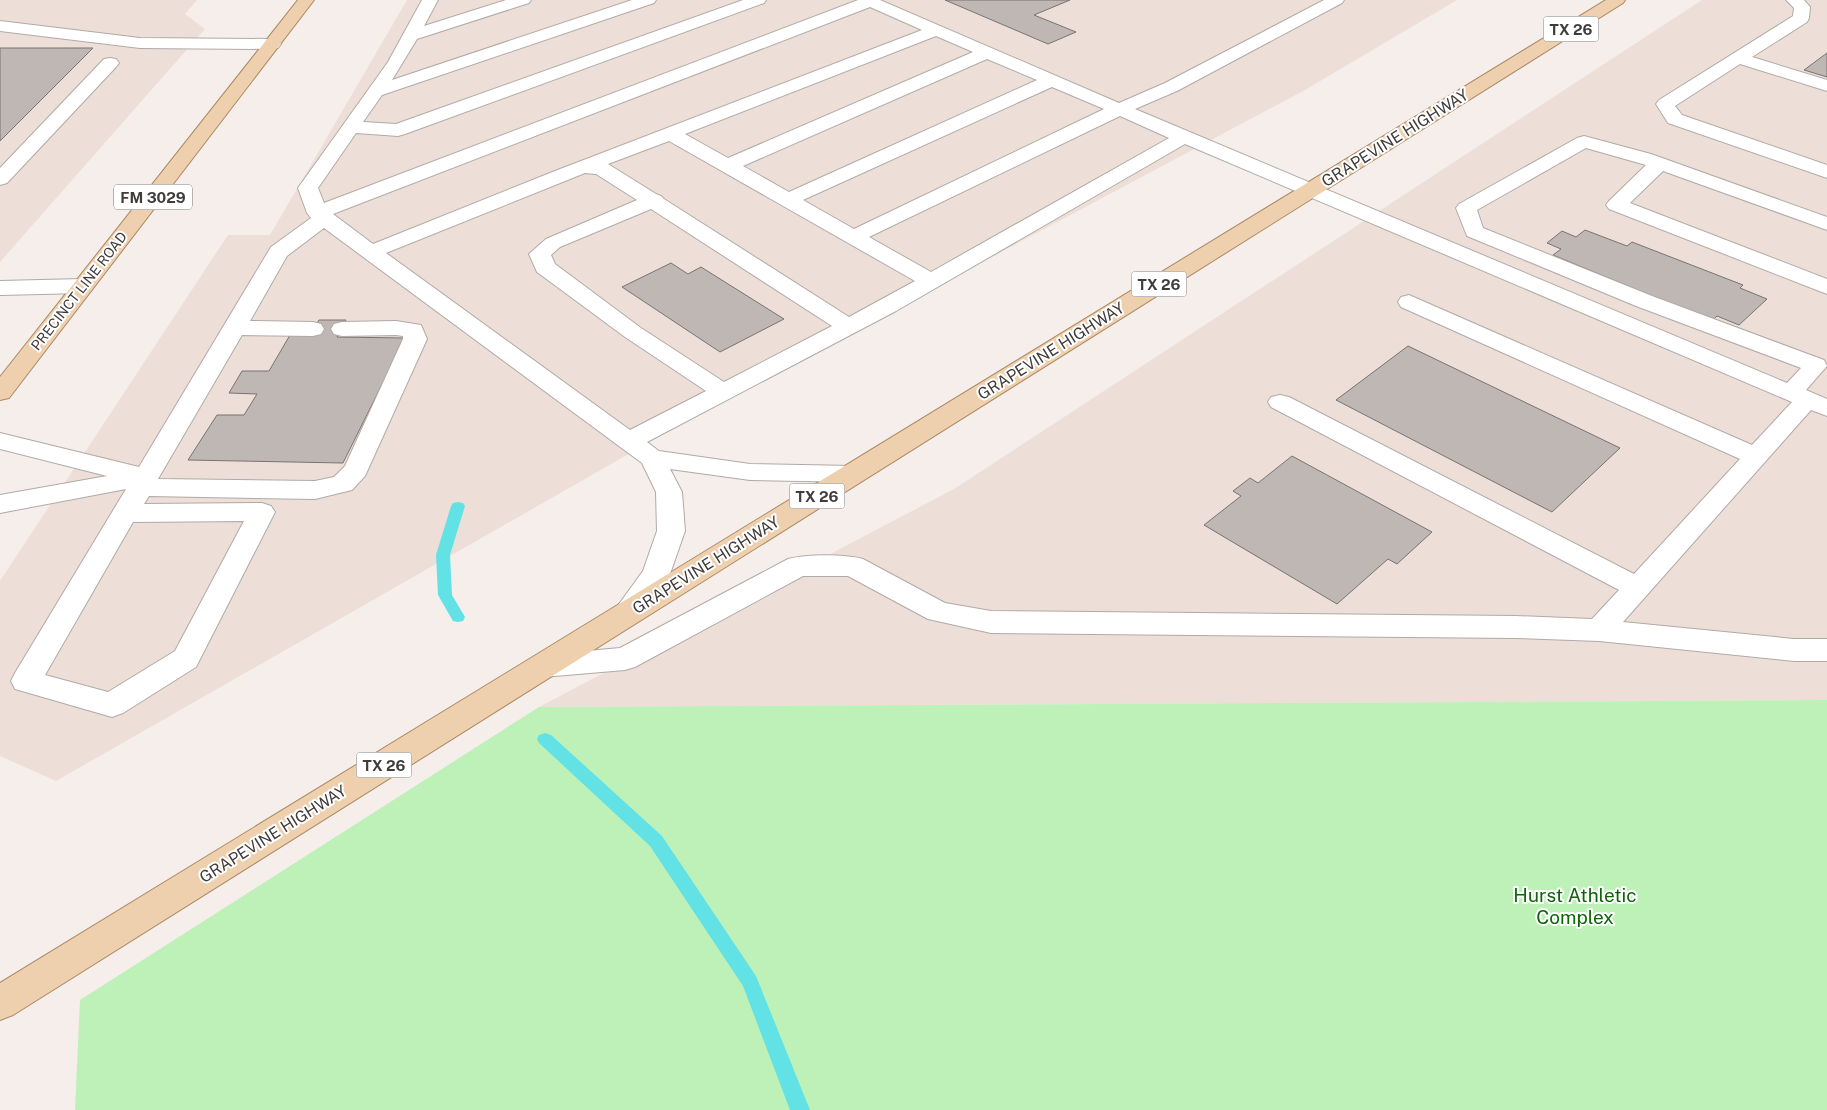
<svg xmlns="http://www.w3.org/2000/svg" width="1827" height="1110" font-family="'Public Sans',sans-serif">
<style>
.built{fill:#eddfd7}
.green{fill:#bdf1b8}
.lines{fill:none;stroke-linecap:round;stroke-linejoin:round}
.stream{fill:#62e2e4;fill-rule:evenodd}
.building{fill:#beb7b4;stroke:#797371}
.lane-casing{stroke:#b0aaa7;stroke-width:2}
.primary-casing{stroke:#aa8863;stroke-width:2}
.lane{fill:#fff;fill-rule:evenodd}
.primary{fill:#eed0ae;fill-rule:evenodd}
.labels{text-anchor:middle;dominant-baseline:central;stroke-width:4;stroke-linejoin:round;paint-order:stroke}
.far-street-label{font-size:14px;fill:#3f3c3b;stroke:#fff}
.shield{fill:#fff;stroke:#797676;stroke-width:1}
.shield-label{font-size:15px;font-weight:bold;fill:#3f3c3b}
.street-label{font-size:16px;fill:#3f3c3b;stroke:#fff}
.near-park-label{font-size:19px;fill:#0d6409;stroke:#fff}
</style>
<rect width="100%" height="100%" fill="#f5eeeb"/>
<path class="built" d="M0,0h197l-12,14 20,15 -205,233z
M407,0h1050l-152,90 -587,313 -662,378 -56,-25v-175l228,-346h42z
M1702,0h125v700l-1288,7 415,-218z"/>
<path class="green" d="M1827,700v410h-1752l5,-110 459,-293z"/>
<g class="lines">
<path class="stream" d="M458,502l5,1 2,3 -15,49 2,40 13,22 -2,4 -5,1 -5,-1 -15,-26 -2,-40 15,-49 2,-3z
M545,733l6,2 111,101 94,140 54,134h-20l-47,-124 -93,-140 -111,-103 -2,-4 2,-4z"/>
</g>
<path class="building" d="M945,0h125l-36,15 42,17 -28,12z
M0,48h93l-93,93z
M1827,53v24l-23,-7z
M1585,230l42,16 5,-4 111,43 -3,3 27,11 -28,26 -22,-9 -5,5 -159,-66 8,-6 -14,-6 15,-12 14,6z
M671,263l17,11 13,-7 83,52 -64,33 -98,-65z
M319,320h27l-9,17 68,1 -62,125 -155,-3 29,-45h27l13,-21 -28,-1 13,-22h27l21,-36h19z
M1408,346l212,102 -68,64 -216,-112z
M1292,456l140,76 -35,32 -9,-5 -51,45 -133,-79 37,-29 -8,-5 17,-13 8,5z"/>
<g class="lines">
<defs>
<path id="lane" d="M422,0h16l-14,26 82,-26h25l-2,3 -112,36 -25,41 240,-80h24l-2,3 -272,92 -19,27 33,2 347,-124h23l-2,3 -359,131 -7,2 -42,-3 -38,55 6,15 534,-203h22l239,103 46,-20 159,-83h20l-2,3 -165,88 -42,18 652,274 14,-15 -165,-62 -169,-70 -11,-28 3,-4 118,-66 7,-2 67,18 176,63v13l-164,-59 -33,32 197,76v15l-218,-85 -3,-4 3,-4 37,-36 -60,-17 -109,62 6,18 169,68 172,64 3,6 -21,24 21,9v17l-16,-6 -188,212 171,17h33v22h-33l-195,-20 -83,-3 -525,-5 -63,-14 -80,-43h-45l-168,91 -10,3 -82,7 -11,-3 -4,-8 4,-8 11,-3 77,-7 168,-89c19,-5 56,-5 75,0l82,44 46,8 525,5 76,3 27,-29 -348,-183 -3,-5 3,-5 9,-2 9,2 345,177 106,-115 -339,-152 -3,-5 3,-5 8,-2 343,150 40,-43 -607,-258 -289,167 -249,131 12,9 91,13 103,2 9,2 4,6 -4,6 -9,2 -103,-2 -80,-11 12,23 3,39 -15,43 -35,48 -10,3 -10,-3 -4,-7 32,-44 14,-40 -1,-39 -14,-29 -318,-235 -37,28 -37,65 63,1 8,2 3,5 -3,5 -8,2 -71,-1 -84,144 157,2 19,-4 11,-11 58,-127v-3l-7,-1 -54,1 -8,-2 -3,-5 3,-5 8,-2 54,-1 25,4 6,14 -62,137 -13,14 -37,9 -166,-3 -5,8 118,-1 9,3 4,6 -79,155 -73,46 -11,4 -97,-28 -4,-8 4,-8 111,-184 -126,24v-18l107,-19 -107,-27v-16l139,34 132,-220 40,-29 -4,-5 -9,-25 90,-126zM870,7l52,23 -367,141 -182,73 -40,-30zM936,36l37,16 -245,106 -43,-24zM987,59l50,21 -248,112 -46,-26zM1052,87l52,22 -250,120 -51,-29zM1120,116l49,22 -238,134 -62,-35zM669,141l246,140 -66,36 -185,-118 -3,-3 -5,-2 -48,-30zM585,173l11,1 41,26 -91,39 -17,15 8,18 88,65 81,54 -76,39 -244,-177zM651,209l181,117 -108,56 -83,-54 -86,-64 -4,-9 9,-8zM244,521l-69,130 -67,41 -63,-17 88,-153z
M1786,0h18l6,7 -1,11 -2,4 -55,35 75,23v11l-87,-27 -65,42 7,9 145,50v13l-159,-55 -12,-19 3,-4 134,-84 1,-8z
M0,21l140,17 132,1 6,1 3,4 -3,4 -6,1 -132,-1 -140,-17z
M110,58l6,1 3,4 -3,4 -109,116 -7,2v-17l104,-109z
M83,279l8,2 3,5 -3,5 -8,2 -83,2v-14z"/>
<path id="primary" d="M298,0h16l-305,398 -9,2v-23z
M1606,0h19l-2,3 -1610,1012 -13,5v-37z"/>
</defs>
<use href="#lane" class="lane-casing"/>
<use href="#primary" class="primary-casing"/>
<use href="#lane" class="lane"/>
<use href="#primary" class="primary"/>
</g>
<g class="labels">
<g class="far-street-label">
<text transform="translate(79 291) rotate(-52)">PRECINCT LINE ROAD</text>
</g>
<g class="shield">
<rect x="1543.5" y="16.5" width="55" height="25" rx="4"/>
<rect x="114" y="184.5" width="78" height="25" rx="4"/>
<rect x="1131.5" y="271.5" width="55" height="25" rx="4"/>
<rect x="789.5" y="483.5" width="55" height="25" rx="4"/>
<rect x="356.5" y="752.5" width="55" height="25" rx="4"/>
</g>
<g class="shield-label">
<text x="1571" y="29">TX 26</text>
<text x="153" y="197">FM 3029</text>
<text x="1159" y="284">TX 26</text>
<text x="817" y="496">TX 26</text>
<text x="384" y="765">TX 26</text>
</g>
<g class="street-label">
<text transform="translate(1395 138) rotate(-32)">GRAPEVINE HIGHWAY</text>
<text transform="translate(1051 351) rotate(-32)">GRAPEVINE HIGHWAY</text>
<text transform="translate(706 565) rotate(-32)">GRAPEVINE HIGHWAY</text>
<text transform="translate(273 834) rotate(-32)">GRAPEVINE HIGHWAY</text>
</g>
<g class="near-park-label">
<text x="1575" y="895">Hurst Athletic<tspan x="1575" dy="22">Complex</tspan></text>
</g>
</g>
</svg>
